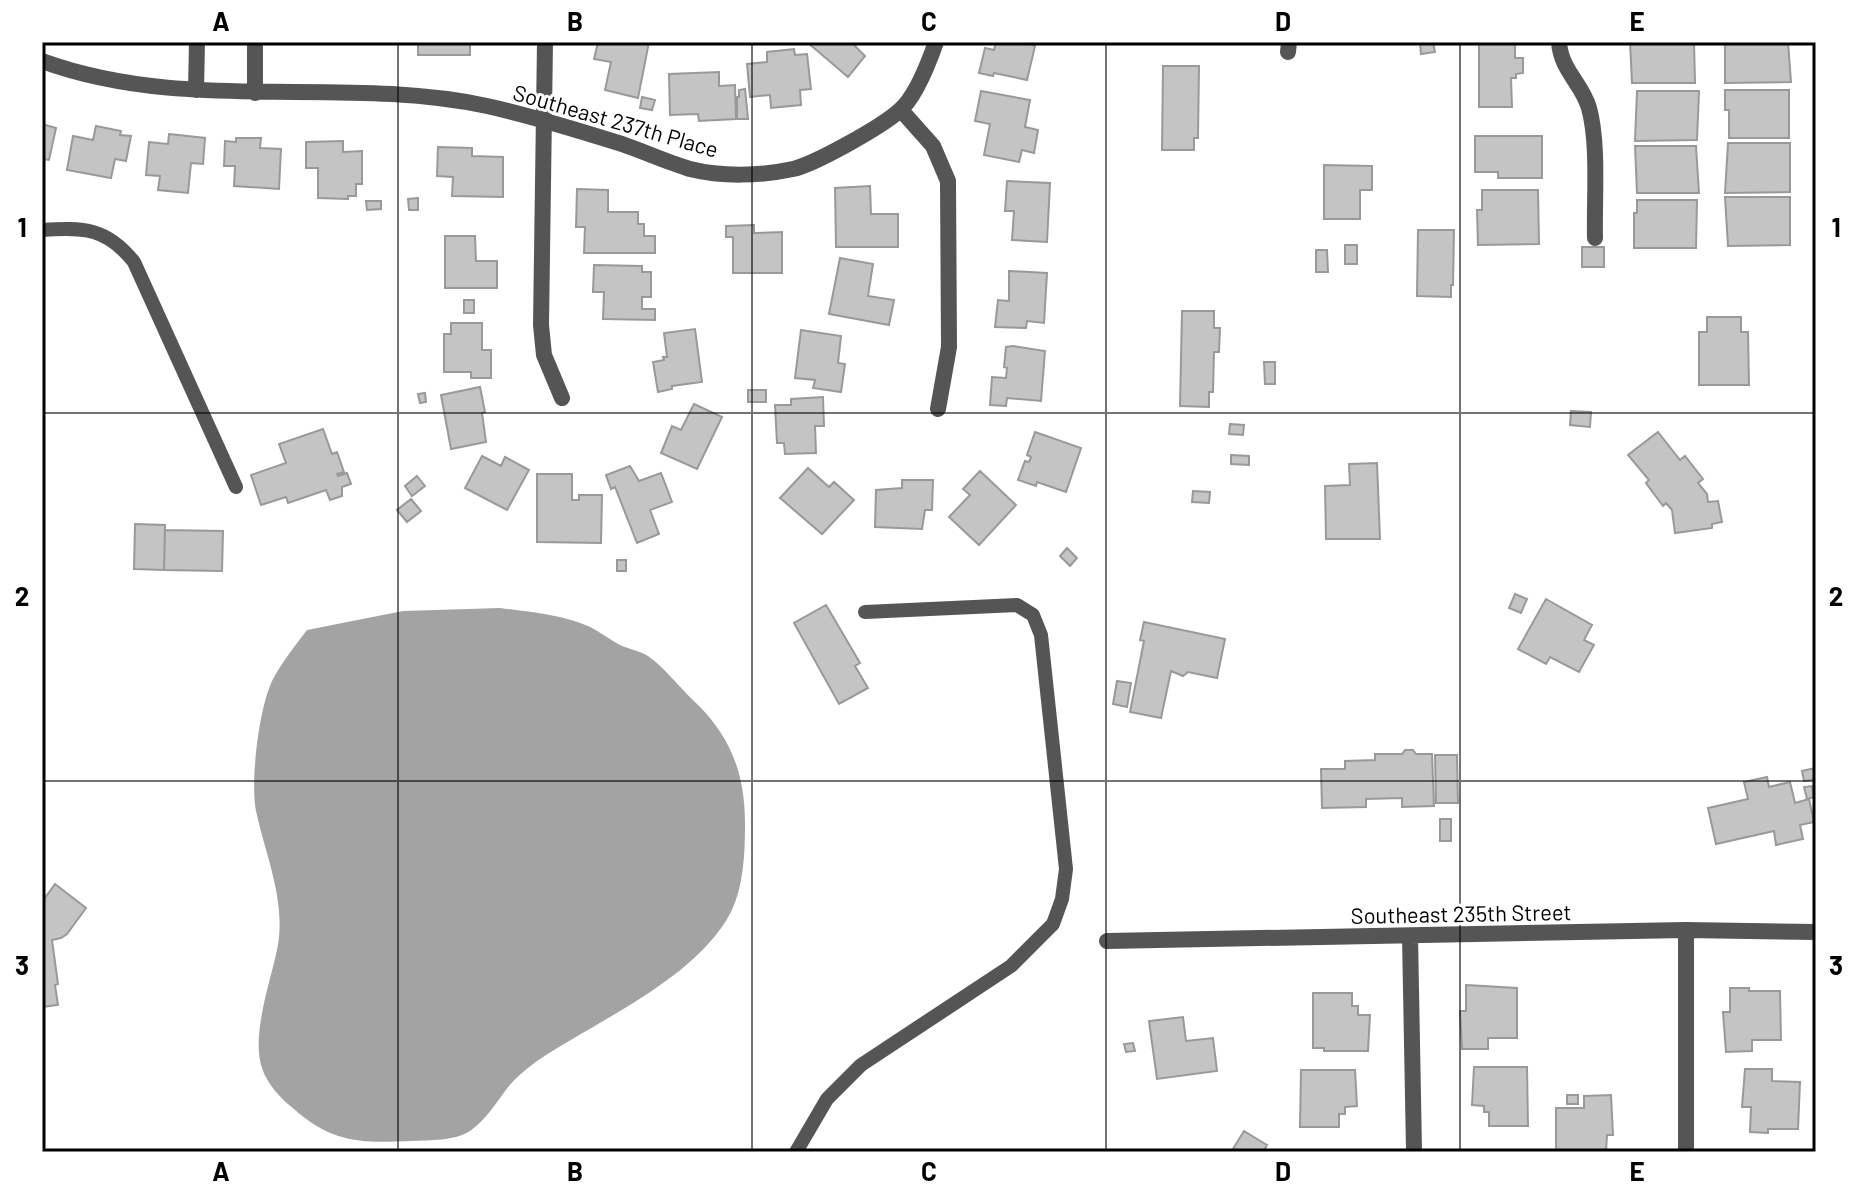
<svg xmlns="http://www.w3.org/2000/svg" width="1858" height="1194" font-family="Barlow,sans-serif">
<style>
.water{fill:#a3a3a3}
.building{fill:#c4c4c4;stroke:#999;stroke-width:2}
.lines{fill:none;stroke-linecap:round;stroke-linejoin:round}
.service{stroke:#555;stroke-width:14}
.minor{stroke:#555;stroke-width:16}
.grid{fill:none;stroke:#000;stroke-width:2;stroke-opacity:0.55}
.labels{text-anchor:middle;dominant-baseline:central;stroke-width:6;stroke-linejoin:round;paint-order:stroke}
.street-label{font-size:22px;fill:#000;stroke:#fff}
.neatline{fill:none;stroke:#000;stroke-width:3}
.grid-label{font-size:26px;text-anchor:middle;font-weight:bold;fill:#000}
</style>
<rect width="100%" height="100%" fill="#fff"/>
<path class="water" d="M500,608c29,4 60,6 88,18 11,5 21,13 32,19 9,4 20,6 28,11 17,12 32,32 48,47 35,34 49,71 49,121 0,27 -1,62 -14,88 -35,67 -133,108 -194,149 -9,7 -21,16 -28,25 -12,15 -22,33 -39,45 -15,10 -41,9 -58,10 -49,2 -79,3 -118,-32 -13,-10 -27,-25 -32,-41 -11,-32 8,-85 15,-118 10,-47 -11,-93 -21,-139 -6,-29 3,-105 17,-132 9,-17 22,-33 34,-49l96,-19z"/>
<path class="building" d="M418,42h52v13h-52z
M598,42h51l-11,56 -33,-8 6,-28 -17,-3z
M807,42h44l14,14 -17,21z
M996,42h36v3l3,1 -8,34 -33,-7 -1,3 -14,-3 6,-25 9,2z
M1433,42l2,10 -14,2 -1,-11z
M1479,42h36v16h8v15l-7,1v4h-5l1,29h-33z
M1630,42h64l1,41h-63z
M1725,42h63l3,40 -66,1z
M794,49l1,6 12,-1 4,35 -11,1 1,15 -30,3 -1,-13 -20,2 -3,-33 20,-2v-10z
M1163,66h36l-1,72h-4v12h-32z
M719,72v14l16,-1 1,34 -37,2 -1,-7 -28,1 -1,-41z
M745,89l3,30h-11v-22h2v-7z
M1725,90h64v48h-60v-28h-4z
M981,91l49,9 -5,27 13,3 -4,23 -12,-3 -3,12 -35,-7 6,-31 -15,-3z
M1637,91h62l-2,49 -62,1z
M642,97l13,3 -3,10 -12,-2z
M42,124l14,4 -7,32 -7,-1z
M96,126l25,5 -1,4 11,1 -5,25 -11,-2 -4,19 -44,-8 6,-34 20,4z
M169,134l36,4 -2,26 -12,-1 -3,30 -30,-3 2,-14 -14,-1 3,-33 19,2z
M1475,136h67v42h-44v-6h-23z
M236,138h25l-1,10 21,1 -2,40 -45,-3 1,-20h-11l1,-25 11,1z
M343,141v11l19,-1v33h-6v12h-8v3l-30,-1v-30h-12v-26z
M1728,143h62v49l-65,1z
M1635,146h61l3,47h-62z
M438,147l34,1v8l31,1v40l-51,-1 1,-19 -16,-1z
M1324,165l48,1v24h-12v29h-36z
M1007,181l43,2 -3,59 -35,-2 2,-29h-9z
M870,186l1,28h27v33h-62l-1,-59z
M577,189l31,1v22h30v12h6v12h11v17h-71l1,-26h-9z
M1482,190h56l1,54 -61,1 -1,-35h5z
M1725,197h65v48l-62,1z
M418,198v12h-9l-1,-11z
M1637,200h60l-1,48h-62v-35h3z
M366,201h15v8l-14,1z
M754,225v8l28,-1v41h-49v-36h-7v-11z
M1418,230h36l-1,55h-2v12l-34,-1z
M445,236h30l1,25h21v27h-52z
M1345,245h12v19h-12z
M1582,247h22v20h-22z
M1316,250h11l1,22h-12z
M840,258l33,6 -5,32 26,4 -5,25 -60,-11z
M594,265l48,1v6h9v25h-9v12h13v11l-52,-1 1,-27h-11z
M1009,271l38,2 -3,50 -17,-2 -1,7 -31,-1 3,-27 11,1z
M464,300h10v13h-10z
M1182,311h32v17h6l-1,24h-5l-1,40h-4v15l-29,-1z
M1707,317h34v15h7l1,53h-50v-53h8z
M451,323h31v27h9v28h-20v-6h-27v-38h7z
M695,329l7,53 -30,4v3l-14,3 -5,-30 11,-2 -1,-3h4l-3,-24z
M801,330l40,6 -3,27 7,1 -4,28 -28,-4 2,-8 -20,-2z
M1013,346l32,5 -4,50 -34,-3 -1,8 -16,-1 2,-28 14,1 1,-10 -3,-1 2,-20z
M1264,362h11v22h-10z
M480,387l5,25 -3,1 4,29 -35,7 -10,-54z
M748,390h18v12h-18z
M425,393l1,9 -6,1 -2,-9z
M823,397l1,29h-9l1,27 -31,1 -1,-11h-7l-2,-38h16v-6z
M694,404l28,13 -25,52 -36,-16 11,-27 9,4z
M1571,411l20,1 -1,15 -20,-2z
M1230,424l14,1 -1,10 -14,-1z
M323,429l9,25 5,-2 7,20 -7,2 1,2 9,-3 4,11 -9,3v9l-12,4 -4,-10 -38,13 -2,-6 -25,8 -10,-30 35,-12 -7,-19z
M1035,432l46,16 -15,44 -29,-10 -1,4 -18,-6 7,-19 4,1 2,-5 -4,-2z
M1658,432l22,28 5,-4 18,23 -5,4 9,11 1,8 10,-1 4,21 -10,2v4l-37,5 -3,-23 -6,-7 -3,3 -17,-23 3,-3 -21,-25z
M1231,455l18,1v9l-18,-1z
M482,456l19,10 4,-9 24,13 -22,40 -42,-22z
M1377,463l3,76h-54l-1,-53 25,-1 -1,-21z
M630,466l9,15 22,-8 11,29 -22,8 9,24 -22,9 -22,-56 -4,2 -5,-14z
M808,468l21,19 5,-5 20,18 -32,34 -42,-36z
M980,471l36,34 -37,40 -30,-28 21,-22 -7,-6z
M537,474h35v26h7v-5h23l-1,48 -64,-1z
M417,476l8,10 -13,10 -7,-10z
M902,480h31l-1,30h-7l-3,19 -47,-2 1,-37 26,-2z
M1193,491l17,1 -1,11 -17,-1z
M411,499l10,12 -14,11 -10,-12z
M135,524l30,1 -1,45 -30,-1z
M165,530l58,1 -1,40 -58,-1z
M1067,548l10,10 -7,8 -10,-10z
M617,560h9v11h-9z
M1515,594l12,5 -6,14 -12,-5z
M1546,599l46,26 -8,15 10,5 -15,27 -29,-15 -4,7 -28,-15z
M826,605l34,58 -5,3 13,22 -29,16 -45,-81z
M1144,622l81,17 -8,39 -29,-6 -5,4 -12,-5 -10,47 -31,-6 14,-71 -4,-1z
M1117,681l14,2 -4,24 -14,-3z
M1405,750h8l3,4h16l2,52 -32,1v-9l-36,1v8l-44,1 -1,-39h24v-8l30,-1v-6h27z
M1435,755h22l1,48h-22z
M1815,768l1,11 -12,2 -2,-10z
M1767,777l2,10 21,-5 5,21 14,-4 5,23 -14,3 3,14 -27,6 -2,-14 -58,13 -8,-36 40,-9 -4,-17z
M1812,786l2,11 -7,2 -3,-12z
M1440,819h11v22h-11z
M55,884l31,24 -19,26 -6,4 -9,2 6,44 -3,1 3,20 -16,2v-105z
M1466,985l51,3v50h-29v11h-26l-2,-38h6z
M1730,988h19v3h31l1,49h-29v11l-26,1 -3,-40h7z
M1313,993h39v13h6v9h12l-2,36h-44v-3h-11z
M1183,1017l3,24 27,-3 4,33 -60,8 -8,-58z
M1133,1043l2,8 -9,1 -2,-8z
M1474,1067h53l1,59h-39v-14h-5v-6l-12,-1z
M1745,1069h27v12l28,1 -2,47h-30v4l-18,-1 1,-25h-9z
M1301,1070h54l2,36 -12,1v7h-6v13h-39z
M1567,1095h11v9h-11z
M1611,1095l2,40h-6l-1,17h-50v-44h28v-12z
M1244,1131l23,14 -4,7h-32z"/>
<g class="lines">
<path class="service" d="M42,230c42,-3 65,-2 92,32l102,225
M796,1152l31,-53 34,-34 150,-99 42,-42 9,-25 4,-30 -25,-234 -8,-20 -16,-10 -152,7"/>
<path class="minor" d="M255,42v51
M545,42l-4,283 3,30 18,43
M1559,42c2,29 23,41 30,66 10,36 5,92 6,130
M1288,52l1,-10
M42,61c145,53 300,14 445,45 46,10 90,24 135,38 23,8 45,18 68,25 32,8 71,7 103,0 22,-5 88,-42 106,-58 16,-13 30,-49 37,-69
M196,90l1,-48
M901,110l32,36 15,35 1,166 -11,62
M1686,930v222
M1410,936l4,214
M1107,941l579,-11 130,2"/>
</g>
<path class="grid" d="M398,42v1110M752,42v1110M1106,42v1110M1460,42v1110M42,413h1774M42,781h1774"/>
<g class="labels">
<g class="street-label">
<text transform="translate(616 120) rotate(16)">Southeast 237th Place</text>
<text transform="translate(1461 913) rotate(-1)">Southeast 235th Street</text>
</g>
</g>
<rect width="1858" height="1194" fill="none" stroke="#ffffff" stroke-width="88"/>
<rect x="44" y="44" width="1770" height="1106" class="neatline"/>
<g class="grid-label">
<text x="221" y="31">A</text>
<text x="575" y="31">B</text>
<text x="929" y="31">C</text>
<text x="1283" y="31">D</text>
<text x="1637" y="31">E</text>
<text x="22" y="237">1</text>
<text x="1836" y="237">1</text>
<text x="22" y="606">2</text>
<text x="1836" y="606">2</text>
<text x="22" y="975">3</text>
<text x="1836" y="975">3</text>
<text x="221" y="1181">A</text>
<text x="575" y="1181">B</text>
<text x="929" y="1181">C</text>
<text x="1283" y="1181">D</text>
<text x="1637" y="1181">E</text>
</g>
</svg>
